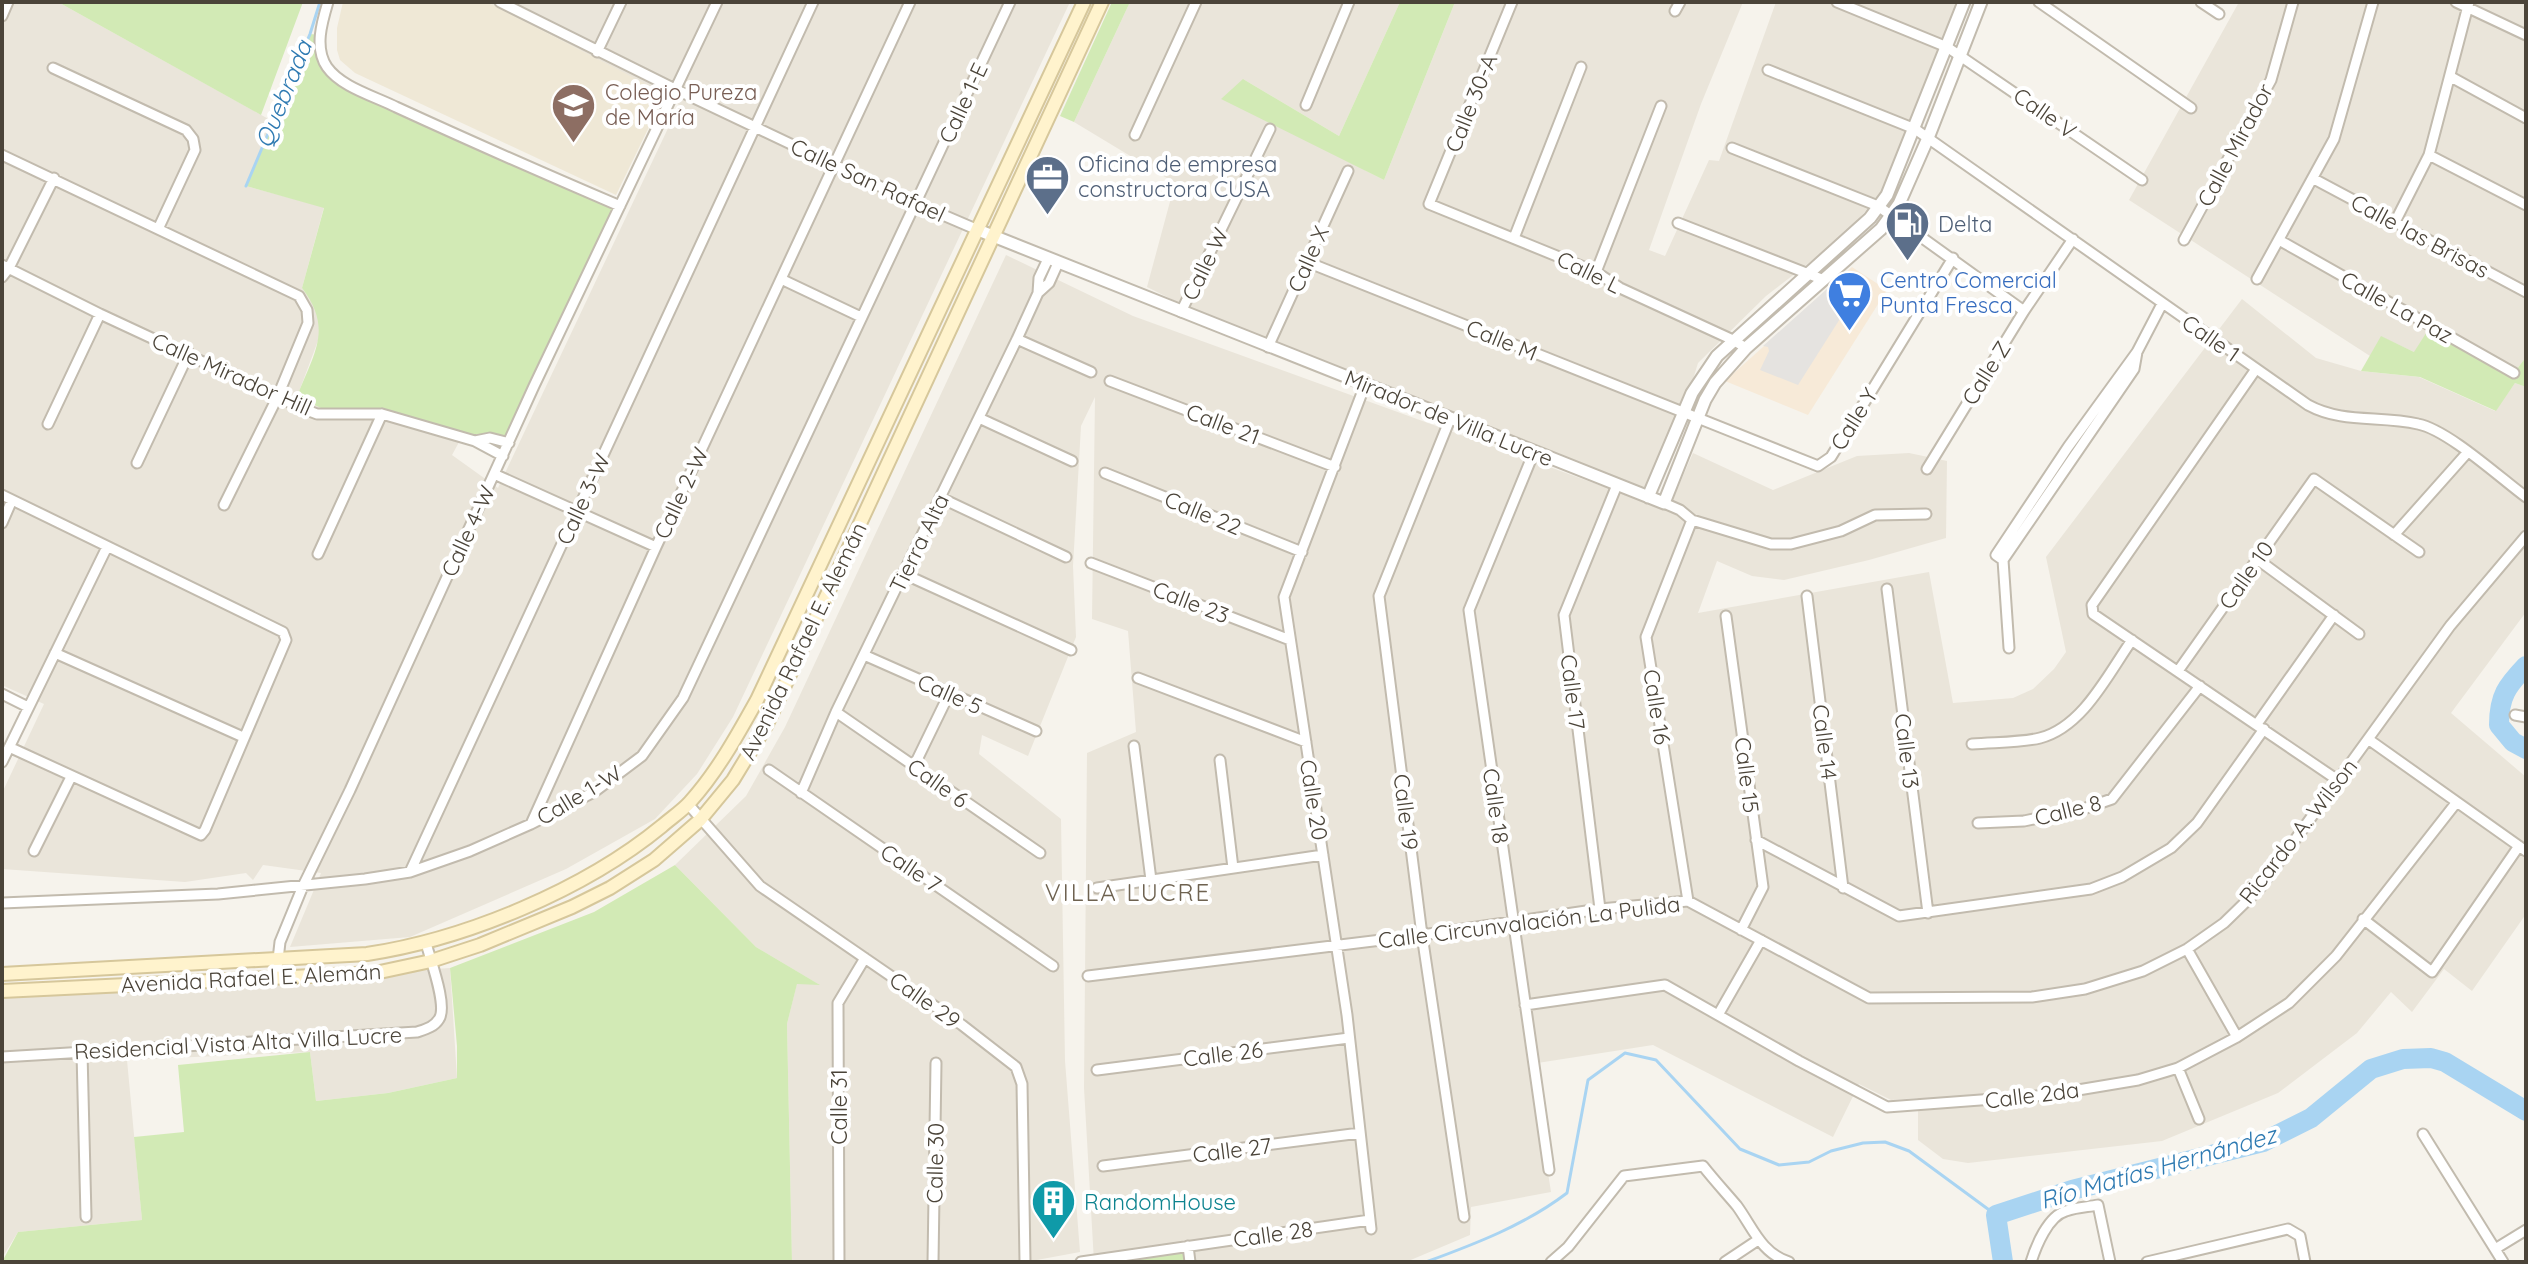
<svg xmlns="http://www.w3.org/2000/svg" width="2528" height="1264" font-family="Quicksand,sans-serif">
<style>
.residential{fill:#eae5da}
.commercial{fill:#f7ead8}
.education{fill:#efe8d6}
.green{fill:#d2eab5}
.parking{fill:#e5e3e0}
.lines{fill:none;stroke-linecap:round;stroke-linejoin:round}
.stream{stroke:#a9d4f2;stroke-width:3}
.river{stroke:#a9d4f2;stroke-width:20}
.minor-casing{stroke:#c2bbae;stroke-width:13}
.tertiary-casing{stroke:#c2bbae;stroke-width:15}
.secondary-casing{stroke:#d6c79b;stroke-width:16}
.minor{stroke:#fff;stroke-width:9}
.tertiary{stroke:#fff;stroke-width:11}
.secondary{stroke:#fff3cd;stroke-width:12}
.labels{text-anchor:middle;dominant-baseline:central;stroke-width:8;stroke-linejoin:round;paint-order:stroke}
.education-label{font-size:22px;fill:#785e54;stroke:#fff;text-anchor:start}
.street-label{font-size:22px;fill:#4b4439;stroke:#fff}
.service-label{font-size:22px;fill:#4e5e75;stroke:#fff;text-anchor:start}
.shop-label{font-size:22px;fill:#366cbe;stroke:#fff;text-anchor:start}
.culture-label{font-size:22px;fill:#0d838f;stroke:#fff;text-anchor:start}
.water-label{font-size:24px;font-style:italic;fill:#2e7ab2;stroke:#fff}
.neighbourhood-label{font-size:24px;letter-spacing:2px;fill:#6e6250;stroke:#fff}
</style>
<rect width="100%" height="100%" fill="#f6f3ec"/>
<path class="residential" d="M2,2h56l216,120 -28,64 78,21 -22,81 11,15 6,15v20l-22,59 85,15 82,21 -12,22 46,33 181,-383 -15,-11 -177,-92h583l-337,715 -36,57 -42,45 -89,50 -156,68 -120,10 31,-74 -58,-8 -10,15 -7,-7 -61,9 -183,-13v-76l42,-89 -40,-18 -2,3z
M1130,2h270l-61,134 -96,-57 123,92 18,9 71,-178h288l-42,102 -52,146 16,6 44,-96 10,1 57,-159h181l-75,191 -42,46 -74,57 -68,67 -15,49 -35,85 -380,-150 -121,-60 28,-104 -101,-61z
M2239,2h287v355l-12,16 -100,-21 -32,-15 -12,19 -241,-156z
M1006,255l127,61 535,194 25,-57 80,37 84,-34 52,-3 38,8 -1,77 -77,22 -85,20 -32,-4 -35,-15 -19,52 231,-41 24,131 60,-5 20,-9 21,-20 12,-17 -20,-95 196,-258 74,59 45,13 58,6 76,34 20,-28 11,4v225l-75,101 75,64v137l-54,77 -28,-22 -32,43 -21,-20 -34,41 -79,60 -116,48 -194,22 -25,-4 -25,-19v-42l-27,2 -32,-16 -26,53 -180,-92 -122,19 20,128 -80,15 -1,28 -64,27h-312l-10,-174 3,-335 49,-21 -8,-101 -36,-12 3,-222 -14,29 -8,140 3,71 -48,119 -46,-21 -3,19 82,65 4,242 15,191 -54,10h-234l-5,-238 10,-41 21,1 -62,-37 -81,-82 71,-69 39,-69z
M450,968l7,110 -69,15 -72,8 -6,-49 -183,8 15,160 -124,12 -16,26v-260z"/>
<path class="commercial" d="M1852,267l35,23 -79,125 -83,-34z"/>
<path class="education" d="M343,2h144l178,92 -49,101 -261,-122 -15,-13 -3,-10v-22z"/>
<path class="green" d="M58,2h245l-42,113z
M1112,2h18l-56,120 -14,-6z
M1400,2h55l-71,178 -163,-81 22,-20 96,57z
M310,34l10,1 4,26 17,19 279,126 -109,233 -47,-6 -82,-21h-52l-33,-15c16,-43 37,-67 5,-109l22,-80 -78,-22z
M2430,327l84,46 12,-16v30l-11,-4 -19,28 -76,-34 -59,-6 20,-35 33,16z
M675,865l81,82 64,38 -23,-1 -10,40 5,238h-790l16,-30 124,-12 -8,-83 50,-5 -6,-67 132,-13 6,49 72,-8 69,-15v-32l-7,-78 144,-56z
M1188,1246l2,16h-76z"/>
<path class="parking" d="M1827,289l23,14 -52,82 -38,-15 9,-19 -1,-4 -5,-1z"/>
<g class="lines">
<path class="stream" d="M246,186l64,-152 10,-32
M1426,1262c49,-18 99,-37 141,-69l21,-113 37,-27 31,7 84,89 39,16 30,-3 22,-11 32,-8 22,-1 24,9 87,64"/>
<path class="river" d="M2526,666c-19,20 -27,30 -27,59l14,17 13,7
M2003,1262l-7,-47 76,-25 191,-48 48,-24 60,-49 32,-10 28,-1 14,4 81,49"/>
<defs>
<path id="minor" d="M328,2c-6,20 -14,46 -1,65 14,20 47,29 69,40 74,34 149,67 224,99
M500,2l177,88 238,113 63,27
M1512,2l-83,202 167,68 24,16 113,52 13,8
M1837,2l110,45 195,133
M2039,2l152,106
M2201,2l18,12
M2456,2l70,33
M1675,11l5,-9
M2,16l6,-14
M597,52l24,-50
M53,68l133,62 7,9 2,11 -36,77
M1768,70l147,59 393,276c35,19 72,10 110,19 30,6 81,53 108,73
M2451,77l75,41
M1306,105l43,-103
M1135,135l61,-133
M1732,148l146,58 146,105
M2,155l297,141 8,14 1,13 -31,75 -53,107
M2429,155l97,50
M2314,179l212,113
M2395,222l34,-67 40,-153
M1678,223l146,57
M1514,238l67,-171
M2184,240l87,-160 22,-78
M2279,240l235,133
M1307,262l511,204 13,-9 122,-199
M2,265l98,49 204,95 13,5h65l93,27 28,15
M1596,272l65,-166
M2,277l7,-9 45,-90
M781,279l80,38
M2257,279l77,-140 39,-137
M1038,293l11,-10 9,-20
M1181,312l89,-183
M1017,339l74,33
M1268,347l80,-176
M2256,369l-164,236 1,9 246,167
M1110,381l225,86
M1365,385l-81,212 63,418 24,214
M979,418l93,43
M1450,419l-71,177 43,339 42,282
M48,424l52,-110
M475,441l15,-3 19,5
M1534,452l-65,158 80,560
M137,463l52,-110
M1927,469l97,-158 49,-72
M1105,473l197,79
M494,474l162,73
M2,495l281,137 3,8 -81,190 -4,5 -192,-88
M941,498l125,59
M1664,503l16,7 12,10 79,24h20l50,-13 34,-16 51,-1
M2,523l10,-23
M2394,535l73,-82
M318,554l64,-140
M2257,559l102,75
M2003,560l-7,-5 72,-108 69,-95 25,-48
M1091,563l199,77
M904,574l167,76
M1887,589l41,324
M1807,596l36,292
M1726,616l37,271 -22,43
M2009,648l-6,-88 131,-191 3,-17
M55,653l188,84
M864,655l172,76
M2178,671l136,-192 105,73
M1138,678l168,64
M2,694l26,13
M836,712l204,141
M2515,715l11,2
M2257,724l77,-109
M2368,739l158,112
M1972,744c22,-2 47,-1 68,-6 43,-11 68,-64 92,-98
M1134,746l17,134
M1220,760l13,108
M2,762l105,-215
M914,766l35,-72
M769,770l284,196
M801,793l35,-81 181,-373 21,-46 1,-15 9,-19
M688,804l72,82 202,139 54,42 6,17 3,178
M1978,823l46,-2 62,-13 26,-9 88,-113
M531,824l125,-277 254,-545
M1756,840l143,76 192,-27 31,-12 49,-29 26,-25 67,-94
M34,851l37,-74
M410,872l403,-870
M1097,888l226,-33
M1688,901l-42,-264 46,-117
M2,903l216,-9 147,-15 45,-7 60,-21 61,-27 63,-32 48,-36 41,-58 327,-696
M1600,909l-36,-294 53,-130
M2363,919l69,53 87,-126
M2187,949l50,88
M1088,976l334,-41 178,-26 88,-8 181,97 163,-1 53,-8 58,-18 44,-22 37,-26 36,-35 190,-262 76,-90
M276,977l4,-35 23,-56 47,-96 184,-404 183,-384
M1525,1005l140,-20 134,76 88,46 161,-12 90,-15 40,-12 59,-31 52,-34 47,-47 120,-153
M1718,1015l43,-75
M82,1052l4,165
M2,1057l415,-25c9,-3 17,-5 22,-13 9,-13 -9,-60 -13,-76
M2178,1068l21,51
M1097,1070l252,-32
M2423,1134l80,128
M1103,1166l257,-33
M1188,1246l2,16
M2495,1249l31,-19
M839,1262l-1,-259 27,-45
M933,1262l3,-199
M1081,1262l289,-42
M1551,1262l17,-15 56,-71 79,-10c11,14 23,27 34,40 16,22 24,47 52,56
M1725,1262l33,-22
M2031,1262c5,-16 17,-46 35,-51 11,-4 22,-4 32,-6l12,57
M2147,1262l141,-33 12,7 5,26"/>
<path id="tertiary" d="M978,230l686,273 41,-103 10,-17 31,-35 135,-119 18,-25 29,-66 53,-136
M1648,497l44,-104 25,-37 153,-138 17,-23 77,-193"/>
<path id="secondary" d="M2,974l365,-20c99,-15 217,-64 295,-128 9,-8 20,-15 28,-24 27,-30 47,-66 67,-102l327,-698
M2,991l373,-18 56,-12 49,-16 92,-38 38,-19 44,-28 46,-40 33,-40 34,-56 335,-722"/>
</defs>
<use href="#minor" class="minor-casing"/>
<use href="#tertiary" class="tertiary-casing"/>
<use href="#secondary" class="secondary-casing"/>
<use href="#minor" class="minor"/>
<use href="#tertiary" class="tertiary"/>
<use href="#secondary" class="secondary"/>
</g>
<defs>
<symbol id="school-pin" viewBox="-11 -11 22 30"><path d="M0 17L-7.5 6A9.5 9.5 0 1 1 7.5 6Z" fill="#8d6e63" stroke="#fff"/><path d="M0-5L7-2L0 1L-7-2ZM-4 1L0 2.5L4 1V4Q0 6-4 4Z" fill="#fff"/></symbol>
<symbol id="office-pin" viewBox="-11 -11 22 30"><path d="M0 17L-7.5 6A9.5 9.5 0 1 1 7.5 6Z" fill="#5c6f8a" stroke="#fff"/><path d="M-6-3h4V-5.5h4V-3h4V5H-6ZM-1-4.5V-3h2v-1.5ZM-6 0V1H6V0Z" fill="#fff"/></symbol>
<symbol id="fuel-pin" viewBox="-11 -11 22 30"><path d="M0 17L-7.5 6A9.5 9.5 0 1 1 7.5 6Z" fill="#5c6f8a" stroke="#fff"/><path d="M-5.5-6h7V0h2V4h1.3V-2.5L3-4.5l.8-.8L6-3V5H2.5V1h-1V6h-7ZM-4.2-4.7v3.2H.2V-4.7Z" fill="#fff"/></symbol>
<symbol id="supermarket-pin" viewBox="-11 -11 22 30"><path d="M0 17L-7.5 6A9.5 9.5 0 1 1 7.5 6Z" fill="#3f7fe0" stroke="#fff"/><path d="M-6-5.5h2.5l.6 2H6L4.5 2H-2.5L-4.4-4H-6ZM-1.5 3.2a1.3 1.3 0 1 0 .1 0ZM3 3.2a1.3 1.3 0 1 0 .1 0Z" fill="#fff"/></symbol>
<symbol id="building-pin" viewBox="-11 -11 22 30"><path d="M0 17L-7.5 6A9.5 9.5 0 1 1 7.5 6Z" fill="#0f9aa8" stroke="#fff"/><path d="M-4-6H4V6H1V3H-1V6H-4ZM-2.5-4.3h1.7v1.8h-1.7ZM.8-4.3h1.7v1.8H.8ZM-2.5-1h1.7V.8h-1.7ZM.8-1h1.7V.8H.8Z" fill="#fff"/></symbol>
</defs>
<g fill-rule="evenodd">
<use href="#school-pin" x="548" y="80" width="51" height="69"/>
<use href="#office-pin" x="1022" y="152" width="51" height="69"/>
<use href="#fuel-pin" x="1882" y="198" width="51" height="69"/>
<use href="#supermarket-pin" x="1824" y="268" width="51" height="69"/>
<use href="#building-pin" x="1028" y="1176" width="51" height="69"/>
</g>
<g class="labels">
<g class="education-label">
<text x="605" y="92">Colegio Pureza<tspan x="605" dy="25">de María</tspan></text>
</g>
<g class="street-label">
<text transform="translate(963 103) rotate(-65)">Calle 1-E</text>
<text transform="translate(1471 103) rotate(-68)">Calle 30-A</text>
<text transform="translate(2045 113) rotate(35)">Calle V</text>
<text transform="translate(2235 145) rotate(-62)">Calle Mirador</text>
<text transform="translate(868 180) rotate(25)">Calle San Rafael</text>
<text transform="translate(2420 236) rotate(28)">Calle las Brisas</text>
<text transform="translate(1308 259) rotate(-66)">Calle X</text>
<text transform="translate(1205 264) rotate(-64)">Calle W</text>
<text transform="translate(1589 272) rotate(26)">Calle L</text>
<text transform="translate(2397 307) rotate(29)">Calle La Paz</text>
<text transform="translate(2211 338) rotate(35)">Calle 1</text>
<text transform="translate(1502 340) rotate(22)">Calle M</text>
<text transform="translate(1986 373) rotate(-58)">Calle Z</text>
<text transform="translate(232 374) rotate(24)">Calle Mirador Hill</text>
<text transform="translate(1449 418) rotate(22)">Mirador de Villa Lucre</text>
<text transform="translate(1854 419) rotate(-58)">Calle Y</text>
<text transform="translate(1223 424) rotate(21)">Calle 21</text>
<text transform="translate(681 493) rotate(-65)">Calle 2-W</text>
<text transform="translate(583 499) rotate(-65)">Calle 3-W</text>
<text transform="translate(1203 513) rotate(22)">Calle 22</text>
<text transform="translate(468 531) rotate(-65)">Calle 4-W</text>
<text transform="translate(919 543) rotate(-64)">Tierra Alta</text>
<text transform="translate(2246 575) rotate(-55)">Calle 10</text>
<text transform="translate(1191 602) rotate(21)">Calle 23</text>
<text transform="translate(803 641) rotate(-64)">Avenida Rafael E. Alemán</text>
<text transform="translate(1573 692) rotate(83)">Calle 17</text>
<text transform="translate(950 694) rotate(24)">Calle 5</text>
<text transform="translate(1657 707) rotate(81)">Calle 16</text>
<text transform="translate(1825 742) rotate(83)">Calle 14</text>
<text transform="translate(1907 751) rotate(83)">Calle 13</text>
<text transform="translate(1747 775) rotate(83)">Calle 15</text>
<text transform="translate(938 783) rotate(35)">Calle 6</text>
<text transform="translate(579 795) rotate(-31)">Calle 1-W</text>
<text transform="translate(1314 800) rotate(81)">Calle 20</text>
<text transform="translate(1496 806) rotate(82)">Calle 18</text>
<text transform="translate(2068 810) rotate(-14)">Calle 8</text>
<text transform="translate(1406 812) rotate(83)">Calle 19</text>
<text transform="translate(2298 831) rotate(-52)">Ricardo A. Wilson</text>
<text transform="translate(911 868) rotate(34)">Calle 7</text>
<text transform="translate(1529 922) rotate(-7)">Calle Circunvalación La Pulida</text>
<text transform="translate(251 978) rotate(-3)">Avenida Rafael E. Alemán</text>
<text transform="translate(925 1000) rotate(35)">Calle 29</text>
<text transform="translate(238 1043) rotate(-3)">Residencial Vista Alta Villa Lucre</text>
<text transform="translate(1223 1054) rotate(-7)">Calle 26</text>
<text transform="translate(2032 1095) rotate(-7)">Calle 2da</text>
<text transform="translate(839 1107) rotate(-90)">Calle 31</text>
<text transform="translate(1232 1150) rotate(-7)">Calle 27</text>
<text transform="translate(935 1163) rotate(-89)">Calle 30</text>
<text transform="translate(1273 1234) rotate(-8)">Calle 28</text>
</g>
<g class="service-label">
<text x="1078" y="164">Oficina de empresa<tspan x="1078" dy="25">constructora CUSA</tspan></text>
<text x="1938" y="224">Delta</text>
</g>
<g class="shop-label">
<text x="1880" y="280">Centro Comercial<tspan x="1880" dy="25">Punta Fresca</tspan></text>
</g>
<g class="culture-label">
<text x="1084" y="1202">RandomHouse</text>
</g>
<g class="water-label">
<text transform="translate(283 94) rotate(-68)">Quebrada</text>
<text transform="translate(2158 1167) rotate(-16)">Río Matías Hernández</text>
</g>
<g class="neighbourhood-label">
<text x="1128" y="892">VILLA LUCRE</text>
</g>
</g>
<rect width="2528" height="1264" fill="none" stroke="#4b4439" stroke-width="8"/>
</svg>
